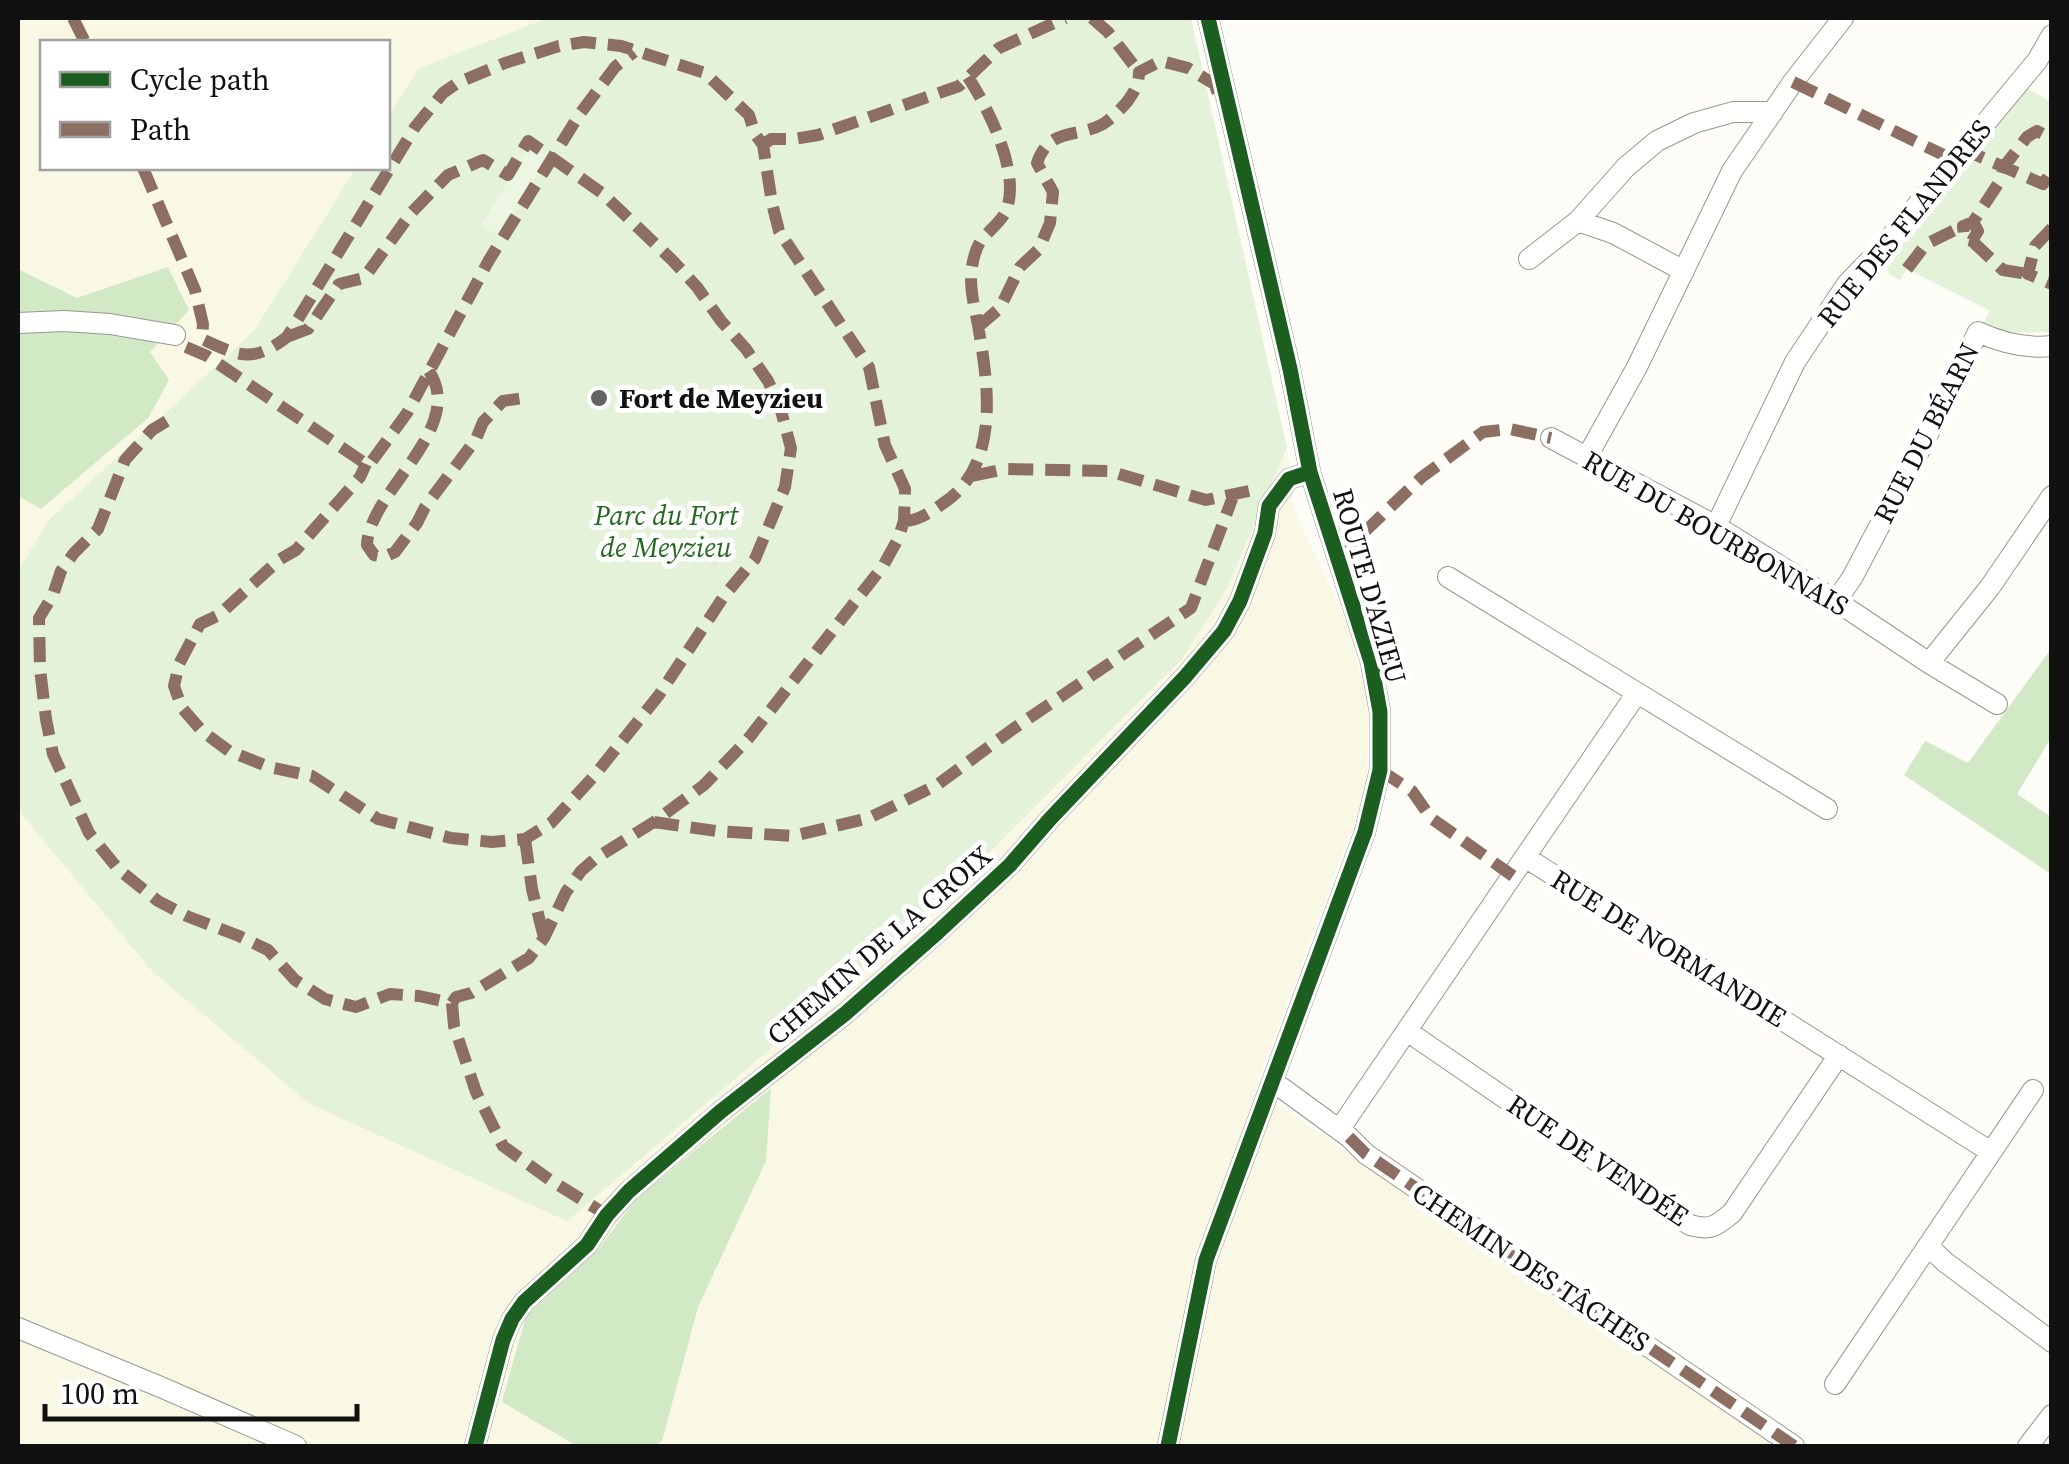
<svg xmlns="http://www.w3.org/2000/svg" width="2069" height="1464" font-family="'Source Serif 4',serif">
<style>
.farmland{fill:#f8f8e4}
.green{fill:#e3f2d8}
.forest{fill:#d2e9c6}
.pitch{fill:#edf6e2}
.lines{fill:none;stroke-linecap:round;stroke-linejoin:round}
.street-casing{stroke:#979795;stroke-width:22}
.street{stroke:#fffffe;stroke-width:20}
.quiet{stroke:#8d6e63;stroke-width:12;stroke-dasharray:25 12;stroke-linecap:butt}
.cycleway-casing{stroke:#fff;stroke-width:21}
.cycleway{stroke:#1b5e20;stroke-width:15}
.poi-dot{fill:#646362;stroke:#fff;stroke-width:4}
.labels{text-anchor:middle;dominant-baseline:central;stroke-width:10;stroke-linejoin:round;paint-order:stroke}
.street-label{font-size:28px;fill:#111;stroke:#fff}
.poi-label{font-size:28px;font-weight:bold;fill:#111;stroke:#fff;text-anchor:start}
.park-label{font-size:28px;font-style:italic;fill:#256921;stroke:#fff}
</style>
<rect width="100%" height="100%" fill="#fdfcf7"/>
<path class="farmland" d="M18,18h529l-129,51 -30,48v-75h-346v126h314l-102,163 -205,189 -31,51z
M1287,448l7,61 53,115 22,84 -3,82 -111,299 519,357h-1756v-636l134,161 1075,-383z"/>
<path class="green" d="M547,18h644l96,430 -60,140 -45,71 -262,263 -353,299 -257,-117 -158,-133 -134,-161v-239l31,-51 205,-189 102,-163h32v-51l30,-48z
M2018,83l33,19v230l-55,1 -14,-8 8,-14 -83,-42 -7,11 -11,-6 -5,-19z"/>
<path class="forest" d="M168,267l21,43 -39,42 19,28 -21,38 -107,91 -23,-13v-227l59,29z
M2051,649v89l-34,56 34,23v57l-147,-99 21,-34 43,22z
M771,1088l-5,73 -68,146 -36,134 -8,5h-77l-75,-44 24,-86 70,-64 42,-55z"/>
<path class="pitch" d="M530,145l18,11 -48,81 -19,-12z"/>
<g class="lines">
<defs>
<path id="street" d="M1578,221l35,12 71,38
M1529,259l49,-38 48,-54 31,-26 37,-18 39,-11h40
M18,323l46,-2 46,3 65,11
M1551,438l165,88 120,75 93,62 61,-76 62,-91
M1587,457l50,-90 95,-196 61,-89 50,-64
M1716,526l79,-164 52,-78 33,-34 157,-189 15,-26
M1448,577l379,232
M1836,601l16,-23 74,-140 52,-106c24,11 47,17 74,14
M1929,663l68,41
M1525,857l112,-164
M1407,1031l283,194c21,6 26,1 42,-12l107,-158
M1272,1084l10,4 67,49 17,17 428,292
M1339,1130l186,-273 466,295
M1928,1246l17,16 107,80
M18,1328l145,60 133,58
M1835,1384l198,-294
M475,1446l28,-106 9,-21 12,-17 63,-57 20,-30 22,-24 91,-79 126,-99 92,-81 72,-67 40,-46 135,-142 39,-46 16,-30 25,-68 4,-27 20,-27 21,-7
M1168,1446l38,-186 159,-428 15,-62v-58l-9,-50 -61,-190 -20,-103 -82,-351
M2028,1446l24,-31"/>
</defs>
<use href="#street" class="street-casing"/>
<use href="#street" class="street"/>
<path class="quiet" d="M73,18l12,24
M1092,18l16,14 31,40
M1793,82l161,78
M763,145l8,-6h23l24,-4 141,-49 40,-38 66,-30
M1959,154h15l69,30 9,-13
M143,168l52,122 8,34 -1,15c37,17 50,25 85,-2l128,-210 28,-34 14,-10 48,-20 54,-17 25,-4 37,4 84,27 44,42 6,19 8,11 9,58 7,28 90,136 16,78 20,44 -1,32 -6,18 -15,27 -135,173 -44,46 -50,37 -58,36 -15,13 -15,21 -22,46 -15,20 -58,35 -15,4 -4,6 -33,-7 -29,-2 -34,13 -31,-8 -30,-19 -27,-30 -29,-14 -50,-19 -31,-16 -40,-32 -29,-36 -36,-79 -7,-35 -6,-50 -1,-51 14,-23 8,-24 13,-18 24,-24 27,-69 27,-30 25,-15
M1973,222l5,9 -6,10 -8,-2 -1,-13 10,-4 25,-38 5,-16 24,-31 10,-6 15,8
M2052,228l-17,18 -7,28 24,10
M1972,241l31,29 25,4
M1907,269l19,-25 37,-18
M978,327l22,-19 20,-41 19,-18 11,-26 3,-31 -16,-29c13,-37 39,-24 66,-39 9,-6 17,-14 24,-22 7,-10 12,-18 12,-30l22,-11 27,7 26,16 6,14
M287,337l21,-8 31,-45 25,-6 47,-65 37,-38 35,-15 25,15 20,-34 74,52 71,68 24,26 24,34 25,28 22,32 12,26 11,41 -6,39 -30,72 -31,37 -65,99 -65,81 -43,47 -26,16 -33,3 -41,-4 -73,-19 -66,-43 -43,-9 -40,-16 -27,-20 -20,-23 -8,-22 5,-22 21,-40 19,-9 60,-55 17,-10 64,-73 6,-13
M186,347l21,9 159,108 6,-3 35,-48 82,-153 90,-145 36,-48 19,-15
M429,371c38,58 -60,120 -62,174l7,10 10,2 11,-5 22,-29 8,-16 51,-68 7,-17 20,-21 27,-4
M972,476l33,-7 104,2 97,29 43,-9
M904,521c15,0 28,-10 41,-19 56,-39 43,-119 33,-177 -3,-15 -7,-31 -7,-46 0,-11 3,-27 9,-37 7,-10 19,-18 25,-29 18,-37 -17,-105 -37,-136
M1337,558l85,-81 61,-45 27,-3 41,9
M1380,770l32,21 19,27 82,58
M654,822l62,9 77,5 76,-18 68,-33 76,-56 178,-121 43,-114
M525,839l7,50 12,49
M452,1003l2,23 22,66 27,54 47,34 57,35
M1349,1137l17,17 428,292"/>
<defs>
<path id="cycleway" d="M475,1446l28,-106 9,-21 12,-17 63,-57 20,-30 22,-24 91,-79 126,-99 92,-81 72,-67 40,-46 135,-142 39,-46 16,-30 25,-68 4,-27 20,-27 21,-7
M1168,1446l38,-186 159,-428 15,-62v-58l-9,-50 -61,-190 -20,-103 -82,-351"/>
</defs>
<use href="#cycleway" class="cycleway-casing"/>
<use href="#cycleway" class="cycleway"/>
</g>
<circle class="poi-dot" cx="599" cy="398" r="10"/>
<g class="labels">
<g class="street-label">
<text transform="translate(1904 223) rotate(-51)">RUE DES FLANDRES</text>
<text transform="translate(1926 433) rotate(-63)">RUE DU BÉARN</text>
<text transform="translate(1716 533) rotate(30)">RUE DU BOURBONNAIS</text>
<text transform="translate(1370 586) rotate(74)">ROUTE D'AZIEU</text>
<text transform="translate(879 945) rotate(-41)">CHEMIN DE LA CROIX</text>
<text transform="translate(1669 948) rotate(32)">RUE DE NORMANDIE</text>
<text transform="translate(1598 1160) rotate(34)">RUE DE VENDÉE</text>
<text transform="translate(1531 1267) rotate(34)">CHEMIN DES TÂCHES</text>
</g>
<g class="poi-label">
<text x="619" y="398">Fort de Meyzieu</text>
</g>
<g class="park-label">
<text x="666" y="515">Parc du Fort<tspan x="666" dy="32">de Meyzieu</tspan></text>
</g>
</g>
<rect width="2069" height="1464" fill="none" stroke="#111111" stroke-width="40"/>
<rect x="40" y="40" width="350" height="130" fill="#ffffff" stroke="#a0a0a0" stroke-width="2.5"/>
<rect x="60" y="72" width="50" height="15" fill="#1b5e20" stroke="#a0a0a0" stroke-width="2.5"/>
<text x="130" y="90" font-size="30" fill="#111111">Cycle path</text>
<rect x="60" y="122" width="50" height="15" fill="#8d6e63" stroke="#a0a0a0" stroke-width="2.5"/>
<text x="130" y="140" font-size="30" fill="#111111">Path</text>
<path d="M45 1404v15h312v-15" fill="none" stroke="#111111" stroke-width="5"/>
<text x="60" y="1404" font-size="30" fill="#111111" stroke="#ffffff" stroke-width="8" paint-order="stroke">100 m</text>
</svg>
